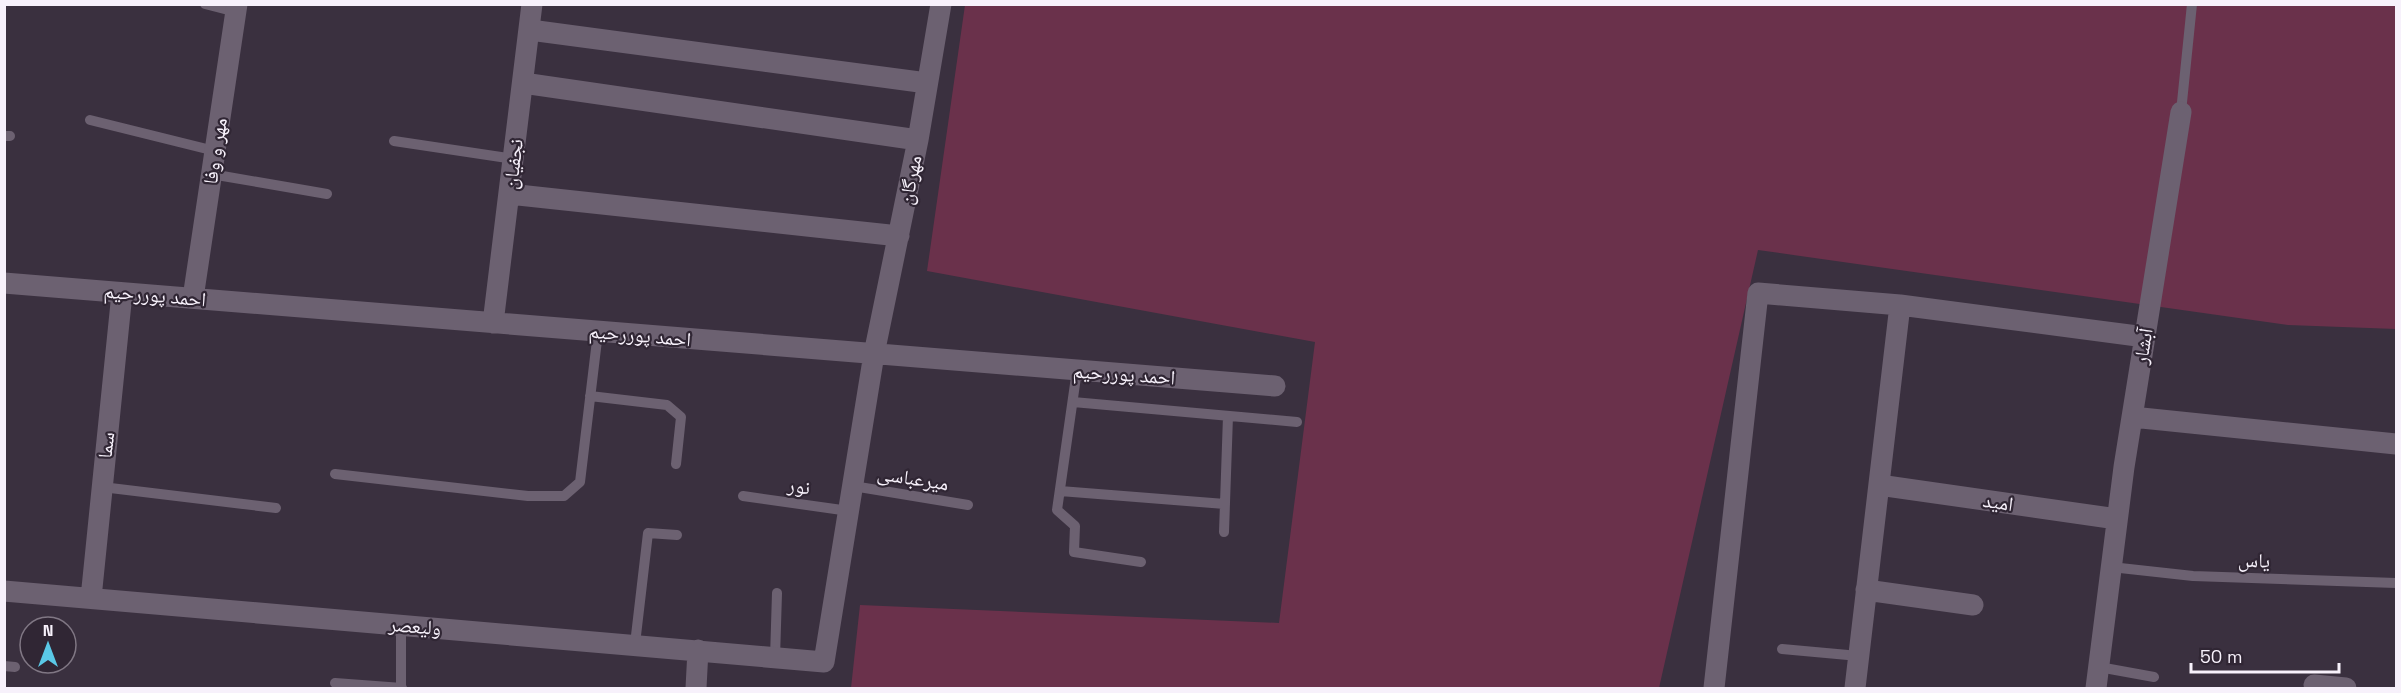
<svg xmlns="http://www.w3.org/2000/svg" width="2401" height="693" font-family="'Space Grotesk','Noto Naskh Arabic',sans-serif">
<style>
.green{fill:#6a314b}
.lines{fill:none;stroke-linecap:round;stroke-linejoin:round}
.lane{stroke:#6c6171;stroke-width:10}
.street{stroke:#6c6171;stroke-width:21}
.labels{text-anchor:middle;dominant-baseline:central;stroke-width:4.5;stroke-linejoin:round;paint-order:stroke}
.street-label{font-size:20px;fill:#f7f1fb;stroke:#302634}
</style>
<rect width="100%" height="100%" fill="#3a303f"/>
<path class="green" d="M965,5h1431v324l-108,-4 -530,-75 -99,438h-808l9,-83 419,18 36,-281 -388,-71z"/>
<g class="lines">
<path class="lane" d="M205,4l31,8
M2181,112l11,-108
M90,120l125,31
M4,136h6
M394,141l120,18
M211,174l116,20
M1077,370l-20,140 18,16 -1,26 67,10
M590,396l77,9 14,12 -5,47
M1073,402l224,20
M335,474l193,22h36l16,-14 18,-150
M853,486l115,19
M102,487l174,21
M1060,491l165,13
M743,496l106,15
M1224,532l4,-116
M2111,567l82,9 203,7
M401,624v64
M635,644l13,-111 29,2
M1782,649l77,7
M775,658l2,-65
M4,666l11,1
M2099,667l55,10
M335,683l67,5"/>
<path class="street" d="M530,30l397,53
M523,83l395,57
M509,194l390,42
M4,283l1271,103
M193,298l44,-294
M493,323l39,-319
M2132,417l264,27
M1879,485l238,34
M1866,590l107,15
M4,591l820,71 50,-308 44,-214 23,-136
M91,598l31,-305
M2314,685l32,3
M696,688l2,-38
M1714,688l44,-395 142,12 245,32
M1855,688l45,-383
M2096,688l28,-221 57,-355"/>
</g>
<g class="labels">
<g class="street-label">
<text transform="translate(215 151) rotate(-81)">مهر و وفا</text>
<text transform="translate(513 164) rotate(-83)">نجفیان</text>
<text transform="translate(910 180) rotate(-79)">مهرگان</text>
<text transform="translate(155 295) rotate(5)">احمد پوررحیم</text>
<text transform="translate(640 335) rotate(5)">احمد پوررحیم</text>
<text transform="translate(2143 346) rotate(-81)">آبشار</text>
<text transform="translate(1124 374) rotate(4)">احمد پوررحیم</text>
<text transform="translate(106 445) rotate(-84)">سما</text>
<text transform="translate(913 478) rotate(9)">میرعباسی</text>
<text transform="translate(799 486) rotate(8)">نور</text>
<text transform="translate(1998 502) rotate(8)">امید</text>
<text transform="translate(2254 560) rotate(2)">یاس</text>
<text transform="translate(415 626) rotate(5)">ولیعصر</text>
</g>
</g>
<rect width="2401" height="693" fill="none" stroke="#f7f1fb" stroke-width="12"/>
<g transform="translate(48 645)"><circle r="28" fill="#302634" stroke="#807784" stroke-width="1.5"/>
<path d="M0-4.5L10 22L0 15L-10 22Z" fill="#5ac8e6"/>
<text y="-9" font-size="16" font-weight="bold" text-anchor="middle" fill="#f7f1fb">N</text>
</g>
<path d="M2191 663v9h148v-9" fill="none" stroke="#f7f1fb" stroke-width="3"/>
<text x="2200" y="663" font-size="18" fill="#f7f1fb" stroke="#302634" stroke-width="4.5" paint-order="stroke">50 m</text>
</svg>
